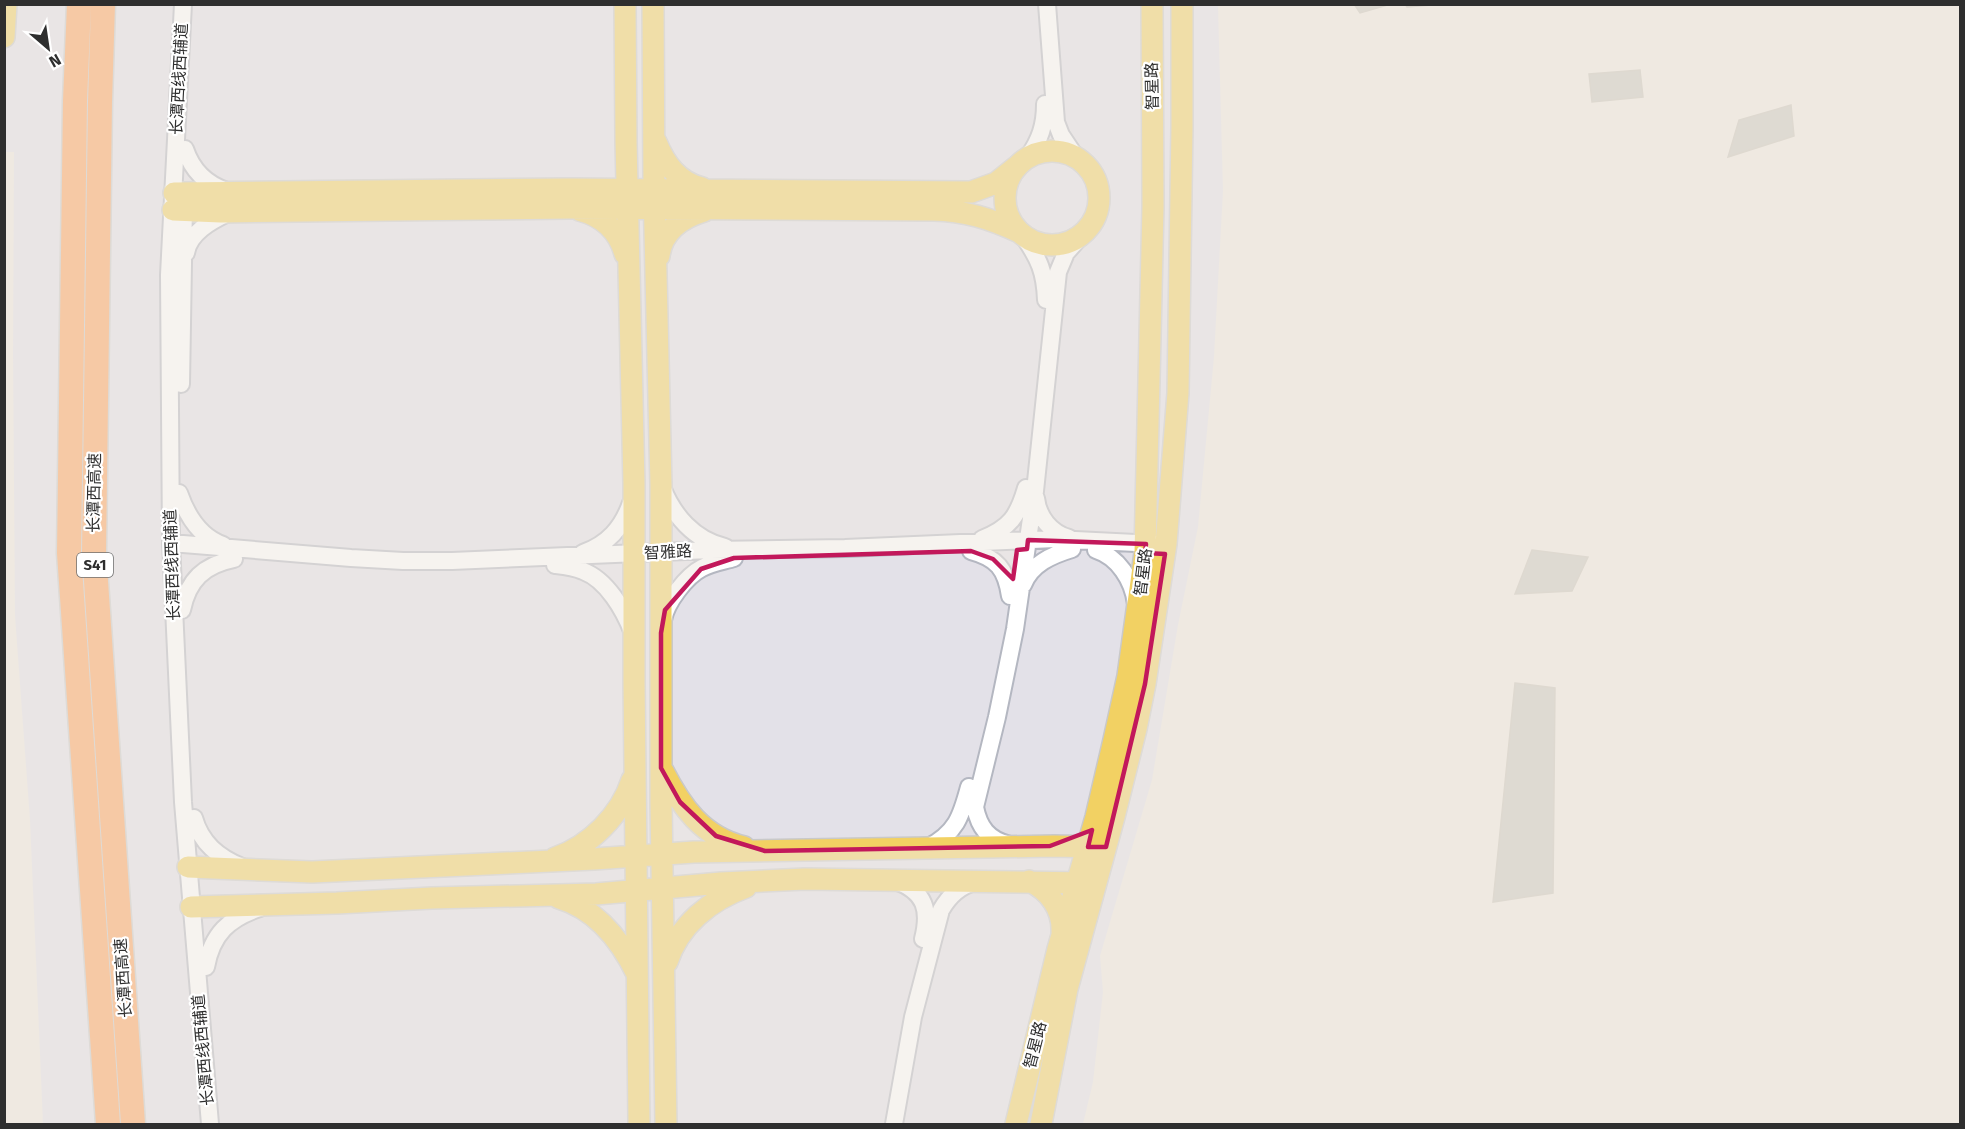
<svg xmlns="http://www.w3.org/2000/svg" width="1965" height="1129" font-family="'Fira Sans','Noto Sans SC',sans-serif">
<style>
.industrial{fill:#e3e1e8}
.building{fill:#cbc7bf;stroke:#cbc5ba;stroke-width:1.5}
.lines{fill:none;stroke-linecap:round;stroke-linejoin:round}
.minor-casing{stroke:#b4b7c1;stroke-width:20}
.major-casing{stroke:#c9c9c9;stroke-width:24}
.highway-casing{stroke:#c9c9c9;stroke-width:27}
.minor{stroke:#fff;stroke-width:16}
.major{stroke:#f2d163;stroke-width:21}
.highway{stroke:#ffa35c;stroke-width:24}
.marked{fill:none;stroke:#c2185b;stroke-width:4.5;stroke-linejoin:round}
.labels{text-anchor:middle;dominant-baseline:central;stroke-width:4.5;stroke-linejoin:round;paint-order:stroke}
.shield{fill:#fff;stroke:#6d6d6d;stroke-width:1.5}
.shield-label{font-size:15px;font-weight:bold;fill:#2e2e2e}
.street-label{font-size:16px;fill:#2e2e2e;stroke:#fff}
</style>
<rect width="100%" height="100%" fill="#efe9e1"/>
<path class="industrial" d="M4,5h1214l5,186 -9,166 -16,170 -20,98 -26,155 -52,176 3,36 -10,90 -10,42h-1040l-13,-304 -15,-204 -2,-262 1,-202h-9z"/>
<path class="building" d="M1354,4h37l-31,9z
M1405,4h39l-37,3z
M1640,70l3,27 -51,5 -3,-28z
M1791,105l3,31 -66,21 11,-37z
M1532,550l56,7 -16,34 -57,3z
M1515,683l40,5 -2,205 -60,9z"/>
<g class="lines">
<defs>
<path id="minor" d="M183,4l-14,271 2,268 12,259 27,322
M1047,4l9,118 5,13 14,21
M185,149c7,21 20,35 42,42
M1028,157c12,-17 17,-32 17,-53
M1024,237c15,22 21,35 22,63
M186,253c3,-20 25,-32 42,-40
M181,384l3,-181
M662,487c11,28 32,53 63,60
M179,493c8,23 21,44 44,52
M1036,498c2,19 15,35 33,40
M982,539c28,-11 36,-23 44,-51
M171,543l180,15 52,3h49l258,-11 135,-2 210,-9 101,5
M1096,550c22,7 37,30 40,54
M971,551c26,7 35,18 39,45
M583,553c25,-9 39,-25 48,-50
M555,565c9,1 19,2 28,6 24,9 41,39 50,62
M1023,585c8,-21 29,-30 49,-36
M182,610c6,-30 22,-45 52,-51
M663,620c3,-17 23,-44 39,-52 10,-5 22,-7 32,-10
M194,818c7,25 24,39 48,49
M1010,845c-22,-5 -31,-18 -35,-38l22,-90 18,-88 20,-138 23,-219 8,-19 15,-17
M927,848c29,-15 34,-31 42,-61
M896,881c30,11 34,30 27,58
M206,967c6,-33 23,-49 54,-59
M894,1124l19,-107 28,-107c8,-14 18,-24 34,-28"/>
<path id="major" d="M625,4l1,137 8,343v197l5,443
M653,4l1,186 7,295v318l5,321
M4,37l2,-33
M656,142c9,22 22,40 46,46
M1005 198a47 47 0 1 1 94 0a47 47 0 1 1-94 0Z
M174,193l394,-4 403,3 25,-9 20,-16
M173,210l48,2 349,-4 363,2c33,1 56,8 86,22
M579,210c23,6 40,21 46,44
M659,256c3,-25 22,-38 45,-45
M663,771c18,35 39,66 81,76
M555,858c35,-12 66,-43 77,-78
M188,867l124,5 282,-13 100,-7 360,-6 45,1
M1029,881c20,9 34,28 33,51
M559,898c37,11 61,41 78,76
M191,907l146,-4 95,-5 164,-4 125,-11 84,-4 285,4
M667,962c12,-37 43,-62 79,-75
M1016,1124l42,-175 38,-132 18,-77 14,-64 17,-123 8,-347 -1,-202
M1041,1124l26,-135 47,-172 22,-88 9,-45 21,-140 12,-151 4,-267v-122"/>
<path id="highway" d="M79,4l-4,97 -6,452 39,571
M103,4l-3,98 -6,450 39,572"/>
</defs>
<use href="#minor" class="minor-casing"/>
<use href="#major" class="major-casing"/>
<use href="#highway" class="highway-casing"/>
<use href="#minor" class="minor"/>
<use href="#major" class="major"/>
<use href="#highway" class="highway"/>
</g>
<path d="M0 0H1965V1129H0ZM1028,540l118,4 -1,9 20,1 -20,130 -39,163h-18l4,-17 -42,16 -285,5 -49,-15 -36,-34 -19,-34v-135l4,-23 36,-41 33,-11 237,-7 22,8 20,20 4,-29 10,-1z" fill="#efe9e1" fill-opacity=".55" fill-rule="evenodd"/>
<path class="marked" d="M1028,540l118,4 -1,9 20,1 -20,130 -39,163h-18l4,-17 -42,16 -285,5 -49,-15 -36,-34 -19,-34v-135l4,-23 36,-41 33,-11 237,-7 22,8 20,20 4,-29 10,-1z"/>
<g class="labels">
<rect class="shield" x="77" y="553" width="36" height="24" rx="4.5"/>
<g class="shield-label">
<text x="95" y="565">S41</text>
</g>
<g class="street-label">
<text transform="translate(179 79) rotate(-87)">长潭西线西辅道</text>
<text transform="translate(1152 86) rotate(-91)">智星路</text>
<text transform="translate(94 493) rotate(-89)">长潭西高速</text>
<text transform="translate(668 552) rotate(-3)">智雅路</text>
<text transform="translate(172 565) rotate(-92)">长潭西线西辅道</text>
<text transform="translate(1143 572) rotate(-83)">智星路</text>
<text transform="translate(123 978) rotate(-94)">长潭西高速</text>
<text transform="translate(1035 1045) rotate(-76)">智星路</text>
<text transform="translate(203 1050) rotate(-95)">长潭西线西辅道</text>
</g>
</g>
<rect width="1965" height="1129" fill="none" stroke="#2e2e2e" stroke-width="12"/>
<g transform="translate(48 48) rotate(151)" stroke="#ffffff" stroke-width="4.5" paint-order="stroke">
<path d="M0-4.5L10 22L0 15L-10 22Z" fill="#2e2e2e"/>
<text y="-9" font-size="16" font-weight="bold" text-anchor="middle" fill="#2e2e2e">N</text>
</g>
</svg>
